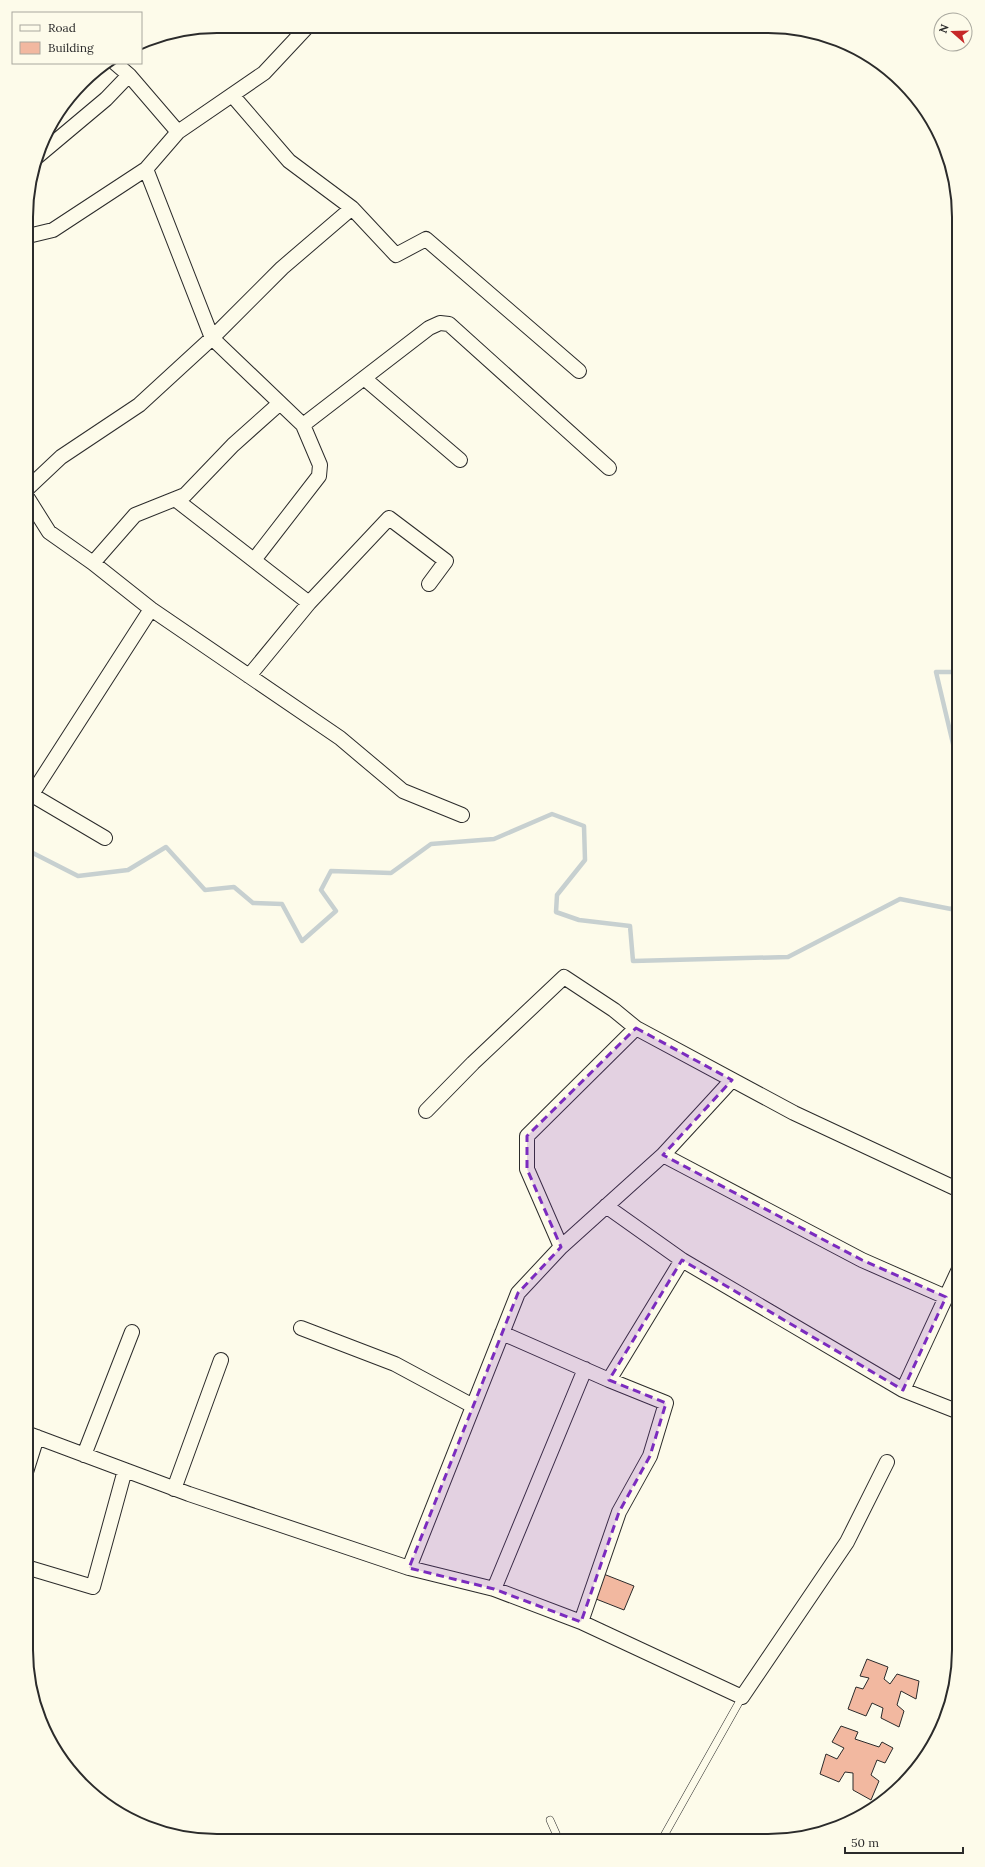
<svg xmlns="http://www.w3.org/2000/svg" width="985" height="1867" font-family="Lora,serif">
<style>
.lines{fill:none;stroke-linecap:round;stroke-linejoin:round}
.stream{stroke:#c7d0d0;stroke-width:4.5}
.building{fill:#f2b8a0;stroke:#2b2b2b}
.lane-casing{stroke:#2b2b2b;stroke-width:8}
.street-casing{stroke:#2b2b2b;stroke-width:16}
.lane{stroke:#fdfbea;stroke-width:7}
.street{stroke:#fdfbea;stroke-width:14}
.marked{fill:#7b2cbf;fill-opacity:0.2;stroke:#7b2cbf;stroke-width:3;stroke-dasharray:8 5;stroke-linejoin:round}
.rim{fill:none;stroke:#2b2b2b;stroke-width:2}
</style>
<rect width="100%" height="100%" fill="#fdfbea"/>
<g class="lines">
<path class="stream" d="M959,769l-23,-97h23
M27,850l51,26 50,-6 38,-23 39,43 29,-3 19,16 29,1 20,37 34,-30 -15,-21 10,-19 60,2 40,-29 63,-5 58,-25 32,12 1,34 -28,35 -1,17 23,8 51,6 3,35 155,-4 112,-58 51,10 8,-6"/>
</g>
<path class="building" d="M601,1573l33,13 -10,24 -33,-13z
M867,1659l21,8 -4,12 6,5 7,-10 22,7 -3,18 -15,-8 -4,14 7,6 -5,16 -18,-9 2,-10 -11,-5 -6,13 -18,-7 8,-22 7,2 6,-11 -9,-2z
M841,1726l17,6 -3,7 24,8 3,-5 11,6 -8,15 -8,-3 -6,15 8,6 -8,19 -18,-10v-17l-8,-1 -6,10 -19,-8 6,-20 11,5 7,-11 -12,-6z"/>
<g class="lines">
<defs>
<path id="lane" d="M550,1820l9,20
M661,1841l81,-144"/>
<path id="street" d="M115,63l14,12 49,57
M232,95l57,66 63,47
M38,156l68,-57 23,-24
M146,169l66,169 91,87 126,-97 11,-5 9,1 160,144
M28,236l25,-6 93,-61 32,-37 86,-59 43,-46
M364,378l96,82
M27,489l34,-32 78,-52 73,-67 70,-70 70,-60 44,47 30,-16 153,132
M27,497l22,35 44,31 58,46 189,129 63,53 59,24
M175,499l134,104 80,-85 57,43 -17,23
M254,560l65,-84 1,-11 -17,-40
M93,563l42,-48 50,-20 48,-50 47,-42
M249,676l60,-73
M27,792l78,46
M32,794l119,-185
M426,1111l47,-48 91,-86 50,33 22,18
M663,1155l199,105 84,37
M561,1247l102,-92 69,-75
M682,1260l221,130
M301,1328l94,36 78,42
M502,1333l107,47 73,-120 -76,-54
M959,1412l-56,-22 56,-121
M26,1433l163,61 220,74 109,-275 43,-46 -34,-78v-33l109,-108 158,85 165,77
M84,1455l48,-123
M26,1472l11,-35
M174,1489l47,-129
M26,1567l67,20 32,-117
M409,1568l85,21 87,33 38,-110 31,-56 16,-53 -57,-23
M494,1589l91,-220
M581,1622l161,75 105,-155 40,-80"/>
</defs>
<use href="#lane" class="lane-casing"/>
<use href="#street" class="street-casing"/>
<use href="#lane" class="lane"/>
<use href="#street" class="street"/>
</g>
<path class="marked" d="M636,1028l96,52 -69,75 199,105 84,37 -43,93 -221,-130 -73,120 57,23 -16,53 -31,56 -38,110 -87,-33 -85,-21 109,-275 43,-46 -34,-78v-33z"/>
<path d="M0 0H985V1867H0ZM217 33H768A184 184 0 0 1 952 217V1650A184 184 0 0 1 768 1834H217A184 184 0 0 1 33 1650V217A184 184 0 0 1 217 33Z" fill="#fdfbea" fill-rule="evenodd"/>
<path class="rim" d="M217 33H768A184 184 0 0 1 952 217V1650A184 184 0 0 1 768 1834H217A184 184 0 0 1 33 1650V217A184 184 0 0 1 217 33Z"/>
<rect x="12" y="12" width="130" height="52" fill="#fdfbea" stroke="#a9a89e"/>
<rect x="20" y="25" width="20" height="6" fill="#fdfbea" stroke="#a9a89e"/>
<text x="48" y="32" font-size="12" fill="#2b2b2b">Road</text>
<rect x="20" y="42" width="20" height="12" fill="#f2b8a0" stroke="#a9a89e"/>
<text x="48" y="52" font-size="12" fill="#2b2b2b">Building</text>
<g transform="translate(953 32) rotate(290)"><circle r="19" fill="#fdfbea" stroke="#a9a89e"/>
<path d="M0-3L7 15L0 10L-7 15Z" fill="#c62828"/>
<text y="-6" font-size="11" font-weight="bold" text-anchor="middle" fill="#2b2b2b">N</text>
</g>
<path d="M845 1847v6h118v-6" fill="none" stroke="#2b2b2b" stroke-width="2"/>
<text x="851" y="1847" font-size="12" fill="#2b2b2b" stroke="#fdfbea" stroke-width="3" paint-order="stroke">50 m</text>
</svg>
